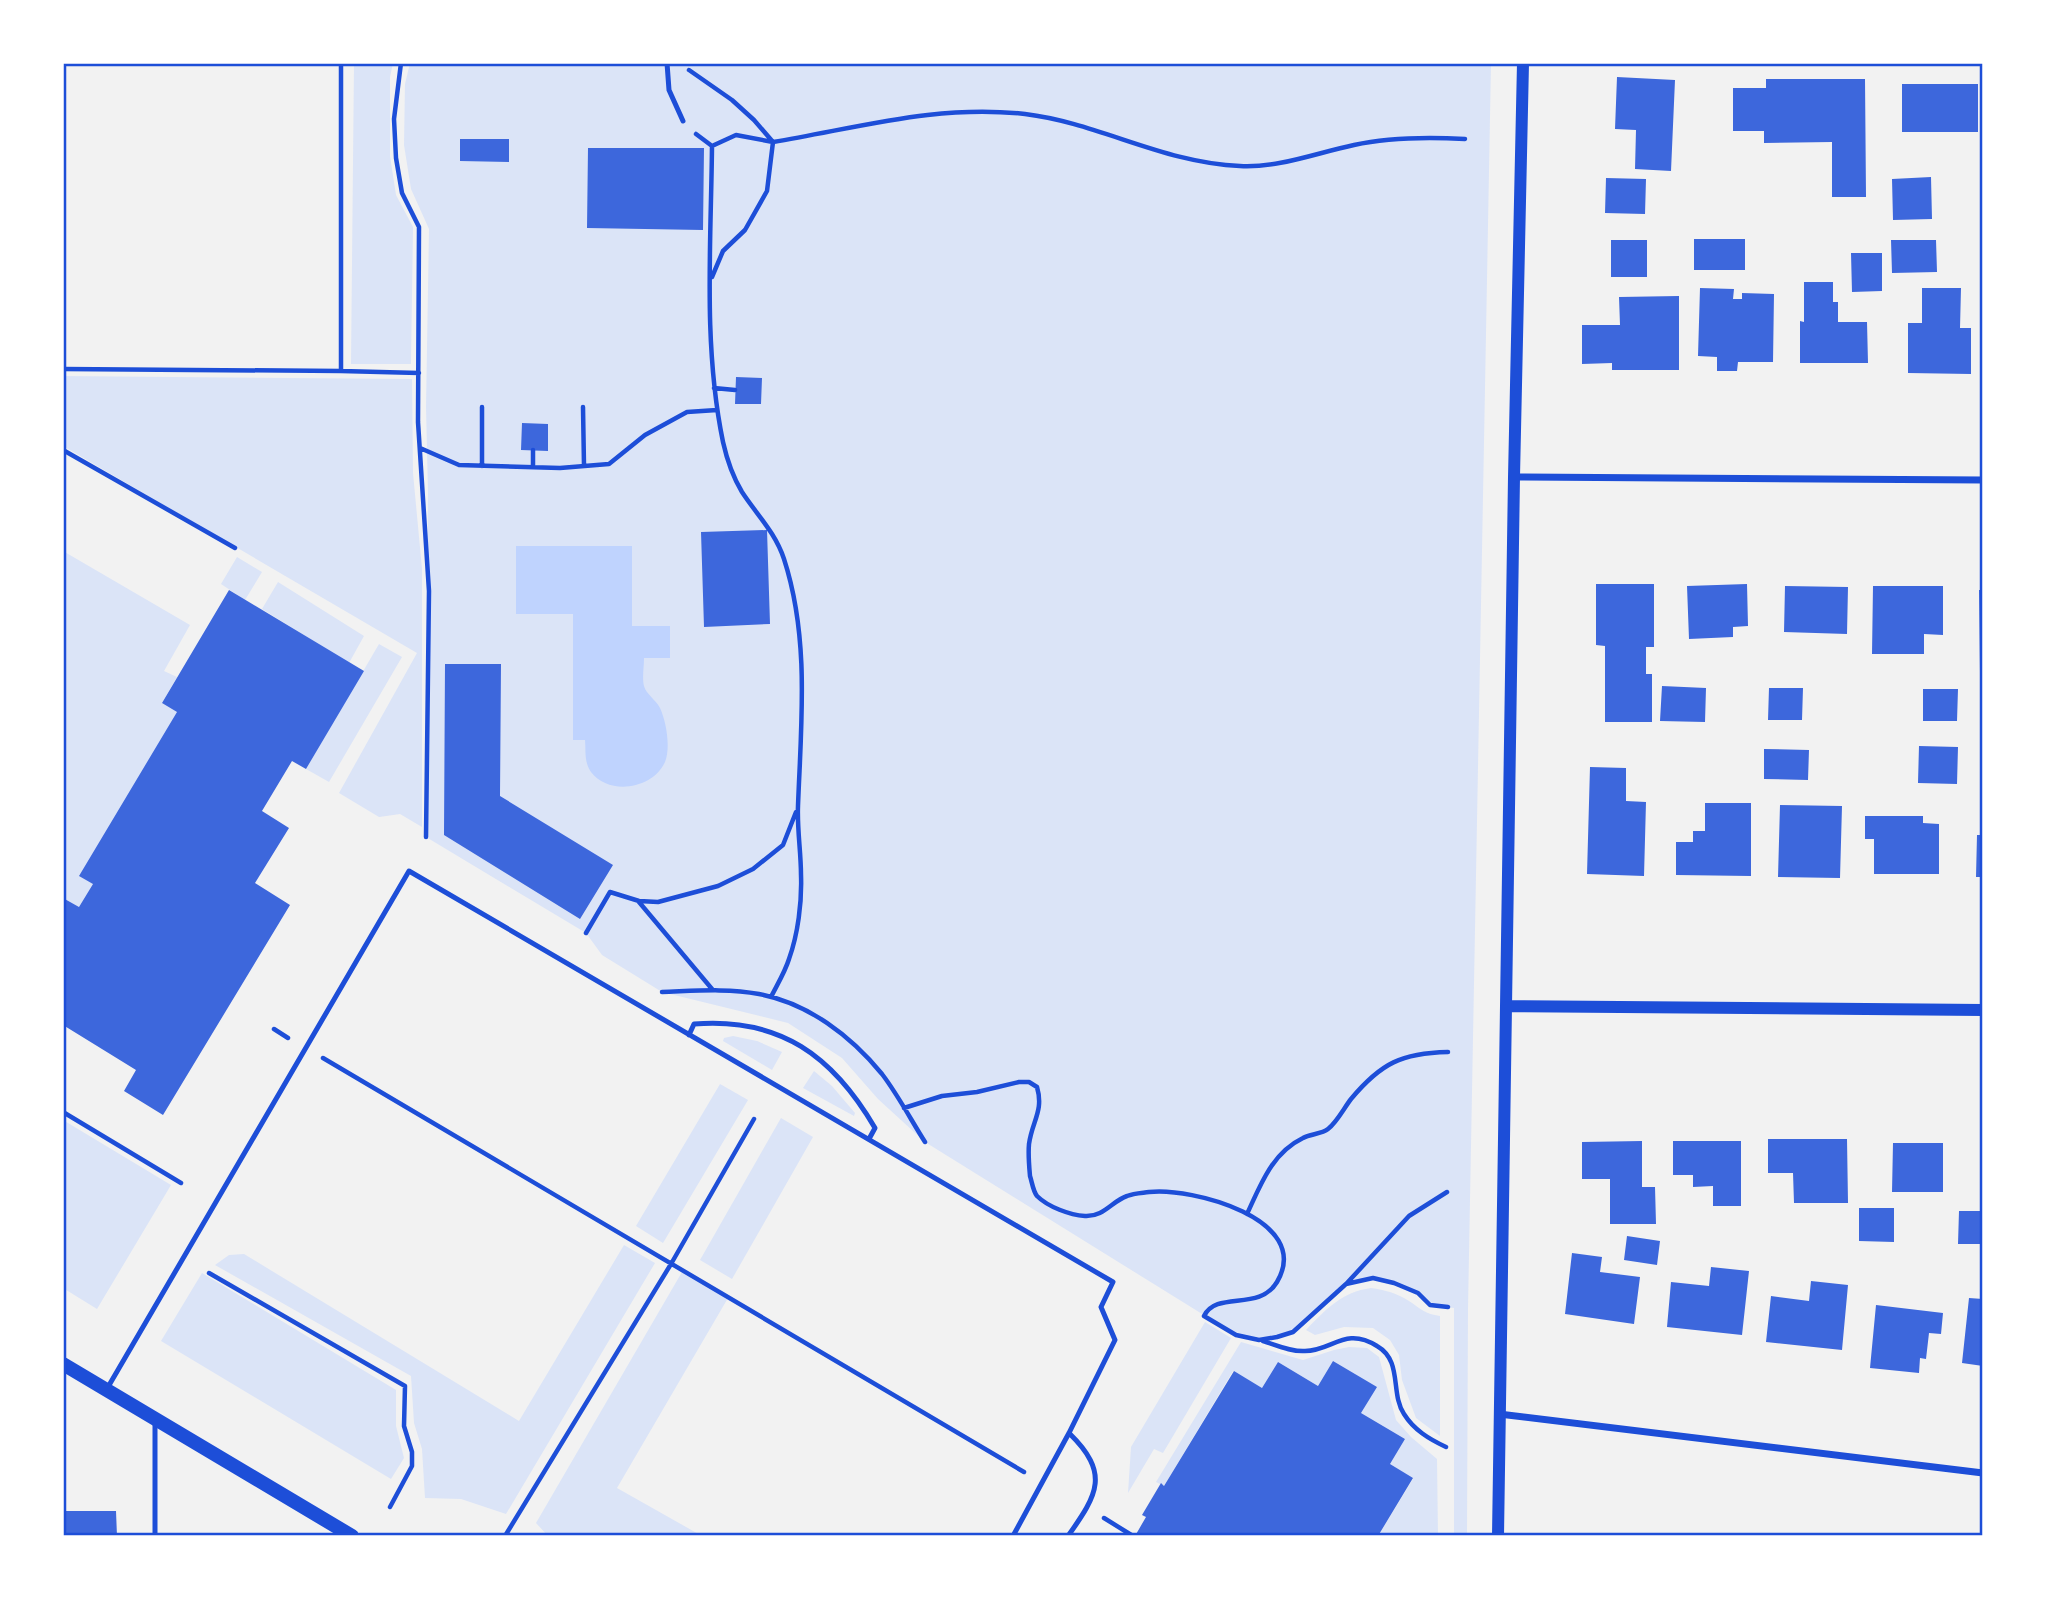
<svg xmlns="http://www.w3.org/2000/svg" width="2046" height="1599" font-family="Merriweather,serif">
<style>
.green{fill:#dbe4f7}
.water{fill:#bfd3fe}
.building{fill:#3d67dc}
.lines{fill:none;stroke-linecap:round;stroke-linejoin:round}
.path{stroke:#1d4ed8;stroke-width:4.5}
.service{stroke:#1d4ed8;stroke-width:5}
.minor{stroke:#1d4ed8;stroke-width:7}
.tertiary{stroke:#1d4ed8;stroke-width:12}
.secondary{stroke:#1d4ed8;stroke-width:14}
.neatline{fill:none;stroke:#1d4ed8;stroke-width:2.5}
</style>
<rect width="100%" height="100%" fill="#f2f2f2"/>
<path class="green" d="M354,63h39l-3,14v79l6,39 17,32 -2,137h-60z
M410,63h1081l-23,1246 -1,227h-13v-228l-24,-3 -12,-12 -45,-15 -27,6 -53,48 -34,8 -23,-5 -311,-193 -47,-43 -36,-41 -54,-35 -126,-31 -60,-37 -16,-22 -160,-96 2,-344 -2,-86 3,-178 -18,-40 -7,-44 1,-61z
M63,376l349,3 1,94 9,96v258l-22,-13 -21,3 -40,-24 78,-140 -354,-207z
M63,551l127,74 -26,46 13,6 -15,26 15,9 -84,172 -14,23 -16,-9z
M237,557l25,15 -17,28 -24,-16z
M278,582l86,54 -15,27 -87,-54z
M379,644l23,13 -73,125 -23,-13z
M733,1036l24,5 25,11 -10,18 -49,-29 1,-3z
M814,1071l18,15 23,27 -1,3 -51,-28z
M720,1084l28,16 -85,143 -27,-17z
M781,1118l32,19 -81,142 -32,-19z
M63,1120l108,65 -74,124 -34,-21z
M624,1245l31,18 -149,251 -45,-15 -36,-1 -3,-49 -8,-26 -3,-47 -196,-111 14,-10 15,-1 275,167z
M682,1272l46,26 -111,190 85,48h-154l-12,-13z
M202,1273l194,117v36l8,32 -13,21 -230,-138z
M1371,1288c14,2 26,5 38,13 12,8 16,13 31,15v120l-24,-18 -14,-38 -3,-25 -9,-15 -17,-12 -29,-1 -29,8 -9,-5c20,-21 36,-38 65,-42z
M1205,1322l26,16 -68,115 -9,-4 -26,44 3,-46z
M1241,1342l62,18 31,-10 15,-3 18,1 12,9 17,63 15,17 26,22 1,77h-60l35,-57 -23,-15 15,-25 -44,-26 15,-26 -43,-26 -15,25 -40,-24 -16,26 -29,-17 -69,115 -8,-4z"/>
<path class="water" d="M516,546h116v80h38v32h-26c0,9 -2,20 0,28 2,8 12,14 16,22 6,13 11,39 5,54 -12,27 -56,34 -74,10 -7,-10 -5,-21 -6,-32h-12v-126h-57z"/>
<path class="building" d="M1617,77l58,3 -4,91 -36,-2 1,-39 -21,-1z
M1766,79h99l1,118h-34v-55l-68,1v-12h-31v-43h33z
M1902,84h76v48h-76z
M460,139h49v23l-49,-1z
M588,148h116l-1,82 -116,-2z
M1931,177l1,42 -39,1 -1,-41z
M1606,178l40,1 -1,35 -40,-1z
M1694,239h51v31h-51z
M1611,240h36v37h-36z
M1891,240h45l1,32 -45,1z
M1851,253h31v38l-30,1z
M1804,282h29v20h5v20h29l1,41h-68v-42l4,1z
M1700,288l34,1 -1,10h9v-6l32,1 -1,68h-35l-1,9h-20v-14l-19,-1z
M1922,288h39l-1,40h11v46l-63,-1v-50h14z
M1679,296v74h-67v-7l-30,1v-39h38l-1,-28z
M736,377l26,1 -1,26h-26z
M522,423l26,1v27l-27,-1z
M767,530l3,94 -66,3 -3,-95z
M1596,584h58v63h-8v27h6v48h-47v-76l-9,-1z
M1747,584l1,42 -15,1v10l-44,2 -2,-53z
M1785,586l63,1 -1,47 -63,-2z
M1873,586h70v49l-19,-1v20h-52z
M229,590l135,81 -58,98 -14,-8 -30,50 27,17 -34,55 35,22 -127,210 -39,-24 12,-21 -73,-45v-127l16,9 14,-23 -14,-8 98,-164 -15,-9z
M1979,590h4v82h-3z
M445,664h56l-1,132 113,69 -33,54 -136,-84z
M1662,686l44,2 -1,34 -45,-1z
M1769,688h34l-1,32h-34z
M1923,689h35l-1,32h-34z
M1919,746l39,1 -1,37 -39,-1z
M1764,749l45,1 -1,30 -44,-1z
M1590,767l36,1v33l20,1 -2,74 -57,-2z
M1705,803h46v73l-75,-1v-33h17v-11h12z
M1780,805l62,1 -2,72 -62,-1z
M1865,816h58v7l16,1v50h-65v-35h-9z
M1977,835h6v42h-7z
M1768,1139h79l1,64h-54l-1,-30h-25z
M1642,1141v46h13l1,37h-46v-45h-28v-37z
M1673,1141h68v65h-28v-20l-20,1v-12h-20z
M1893,1143h50v49h-51z
M1859,1208h35v34l-35,-1z
M1959,1211h24v33h-25z
M1627,1236l33,5 -3,24 -33,-5z
M1572,1253l30,4 -2,15 40,5 -6,47 -69,-10z
M1711,1267l38,4 -7,64 -75,-8 4,-45 38,4z
M1811,1281l37,4 -6,65 -76,-8 5,-46 38,5z
M1969,1298l14,1v67l-21,-3z
M1876,1305l67,8 -2,21 -12,-1 -3,26 -6,-1 -1,15 -49,-5z
M1333,1361l44,26 -16,26 44,26 -15,25 23,14 -35,58h-243l11,-19 -4,-2 19,-32 3,3 70,-115 28,17 16,-26 40,24z
M63,1511h53l1,25h-54z"/>
<g class="lines">
<path class="path" d="M401,63l-7,56 2,39 6,35 17,34 -1,195 11,169 -3,246
M689,70l43,30 22,20 19,22 -37,-7 -24,11
M696,134l16,12c-1,99 -9,199 11,296 4,18 10,35 19,50 15,23 33,40 42,67 26,80 17,165 14,247 -1,23 3,46 3,69 1,27 -3,59 -12,84 -4,13 -12,26 -18,38
M712,277l11,-26 22,-21 22,-39 6,-49c85,-14 164,-38 252,-28 74,9 138,49 215,52 39,2 76,-13 114,-21 36,-8 74,-8 111,-6
M63,369l278,2v-308
M341,371l78,2
M714,388l21,2
M482,407v59
M583,407l1,59
M420,448l39,17 101,3 49,-4 36,-29 42,-23 30,-2
M63,450l172,98
M533,467v-17
M639,902l73,87
M586,933l24,-41 29,9 19,1 60,-16 35,-17 30,-24 13,-33
M662,992c32,-1 65,-4 97,2 49,9 92,42 123,80 16,21 29,46 43,68
M274,1029l14,9
M323,1058l701,414
M904,1108l38,-12 35,-4 42,-10h10l8,5c7,24 -5,34 -8,57 -1,11 0,21 1,32 2,6 3,15 7,20 11,11 33,19 48,20 19,1 27,-15 42,-20 7,-3 15,-3 22,-4 42,-5 165,27 128,90 -18,30 -60,8 -73,34l32,19 23,5 18,-3 16,-5 53,-48 27,-6 21,5 24,10 12,12 18,2
M63,1112l118,71
M1247,1214c14,-30 25,-61 56,-76 7,-4 19,-4 25,-9 9,-7 16,-21 23,-30 30,-36 51,-46 97,-47
M209,1273l196,113 -1,40 8,26v14l-22,41
M1347,1283l62,-67 38,-24
M1263,1341c13,4 28,11 42,10 27,0 40,-25 72,-5 26,15 13,47 27,68 10,16 25,25 42,33
M1104,1518l29,18
M505,1536l166,-272 83,-145"/>
<path class="service" d="M667,63l2,27 14,31
M689,1035l5,-11c86,-7 139,32 181,104l-6,11
M108,1387l301,-516 704,411 -12,25 14,33 -46,93 -56,103
M155,1536v-113
M1068,1536c30,-42 42,-63 1,-103"/>
<path class="minor" d="M1514,477l469,3
M1499,1414l484,59"/>
<path class="tertiary" d="M1507,1006l476,4
M1498,1536l16,-1059 9,-414"/>
<path class="secondary" d="M63,1364l289,172"/>
</g>
<rect width="2046" height="1599" fill="none" stroke="#ffffff" stroke-width="130"/>
<rect x="65" y="65" width="1916" height="1469" class="neatline"/>
</svg>
